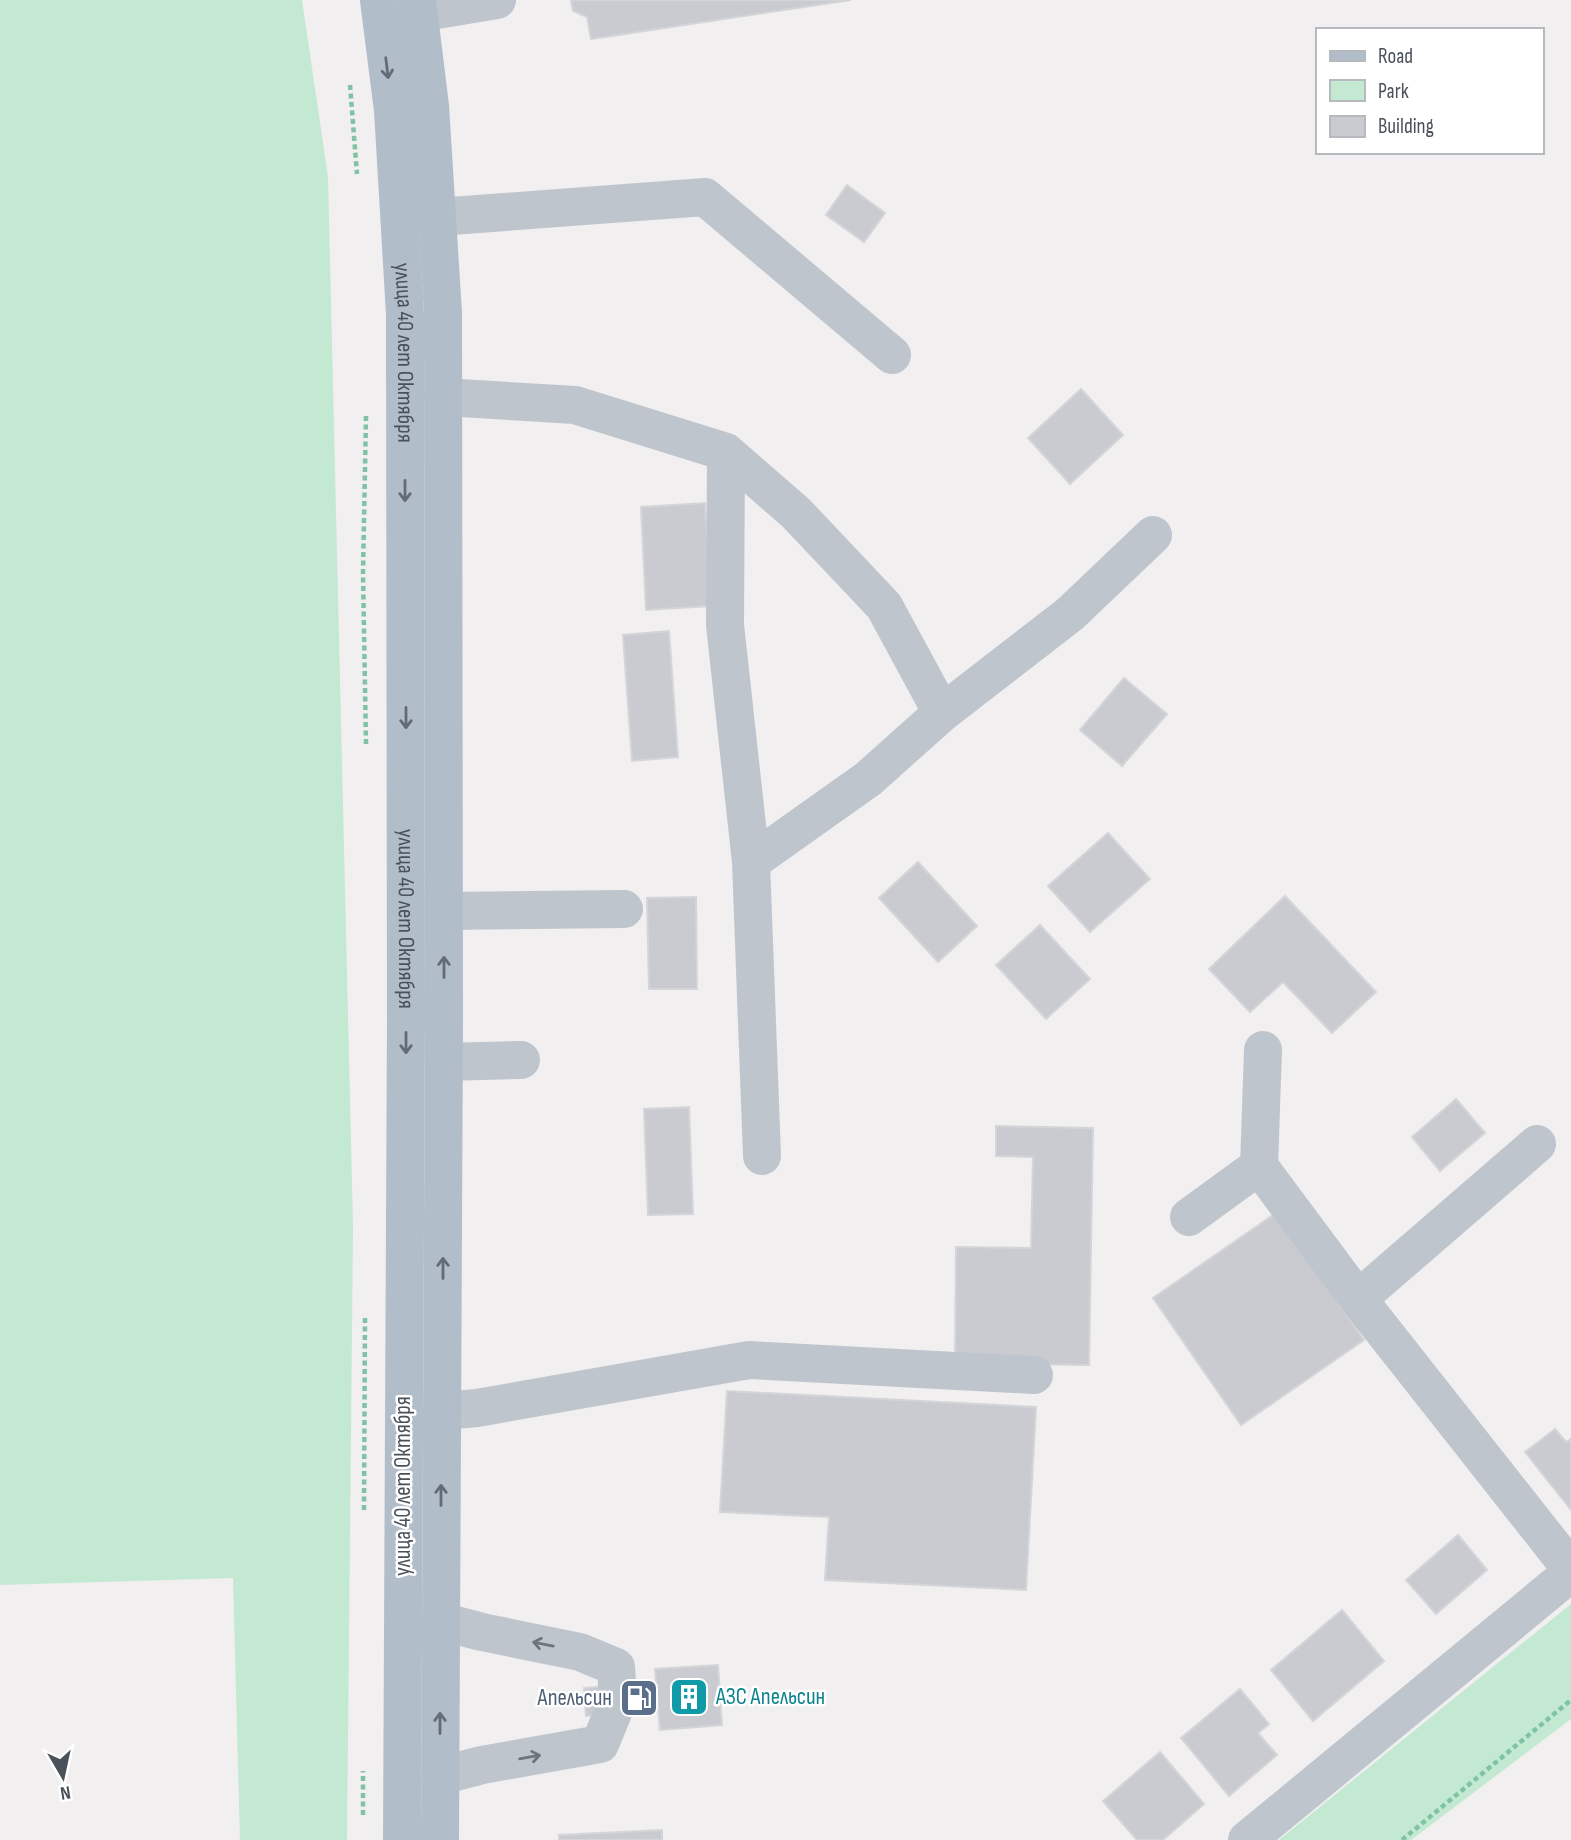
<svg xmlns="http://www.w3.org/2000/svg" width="1571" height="1840" font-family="'Sofia Sans Condensed',sans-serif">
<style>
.green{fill:#c3e9d3}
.building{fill:#c9cbd1;stroke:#d4d5d9;stroke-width:2}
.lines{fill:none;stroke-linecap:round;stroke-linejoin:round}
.path{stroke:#7fc3a4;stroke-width:4.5;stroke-dasharray:5 3.5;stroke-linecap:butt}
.minor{stroke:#bfc5cc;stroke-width:38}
.major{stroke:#b2bdca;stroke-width:38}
.oneway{stroke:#636c76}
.oneway2{stroke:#6c747c}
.labels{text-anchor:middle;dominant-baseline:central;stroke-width:5;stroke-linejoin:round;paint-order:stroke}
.street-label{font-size:23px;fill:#49515a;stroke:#fff}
.culture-label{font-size:23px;fill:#0d838f;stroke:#fff;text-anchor:start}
.service-label{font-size:23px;fill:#4e5e75;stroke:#fff;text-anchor:end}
</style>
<rect width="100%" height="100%" fill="#f1efef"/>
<path class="green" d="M0,0h302l26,177 25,1049 -6,614h-107l-7,-262 -233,7z
M1571,1604v115l-160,121h-132z"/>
<path class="building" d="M571,0h280l-260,39 -4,-22 -14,-6z
M847,185l38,28 -21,29 -38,-27z
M1081,389l42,46 -53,49 -42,-46z
M705,503l6,103 -65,4 -5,-103z
M669,631l9,126 -46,4 -9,-126z
M1124,678l43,36 -45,52 -42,-36z
M1108,833l42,46 -60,53 -42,-46z
M918,862l59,64 -39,36 -59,-64z
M1285,896l91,96 -44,41 -49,-51 -33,30 -41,-43z
M696,897l1,92h-48l-2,-91z
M1040,925l50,54 -44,40 -50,-54z
M1456,1099l29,34 -45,38 -28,-34z
M689,1107l4,107 -45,1 -4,-106z
M996,1126l97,2 -4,237 -134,-2 1,-116 75,1 2,-91 -37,-1z
M1276,1213l88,127 -123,85 -88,-127z
M727,1391l309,16 -10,183 -201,-10 4,-63 -109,-5z
M1555,1429l11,13 5,-3v71l-46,-58z
M1458,1535l29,35 -51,44 -30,-34z
M1342,1610l42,51 -71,60 -42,-51z
M718,1665l4,60 -62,5 -5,-61z
M656,1683l2,28 -72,5 -2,-28z
M1240,1689l29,35 -11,9 19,22 -48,41 -48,-58z
M1160,1752l44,52 -41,36h-26l-34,-39z
M662,1830v10h-103v-5z"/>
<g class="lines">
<path class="path" d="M350,85l7,89
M366,416l-3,156 3,172
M364,1510l1,-194
M363,1815v-44
M1402,1840l169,-140"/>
<path class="minor" d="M419,13l78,-13
M438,217l267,-20 187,158
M443,397l132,8 151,47 70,61 88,93 58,107 128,-99 83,-79
M726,452l-1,173 26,237 11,294
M751,862l117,-83 74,-66
M444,911l180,-2
M444,1062l77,-2
M1259,1166l4,-116
M1189,1217l70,-51 99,133 213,270
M1358,1299l179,-155
M442,1411l35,-3 272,-48 285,15
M440,1776l42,-11 118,-21 18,-44 -2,-33 -36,-15 -98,-20 -42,-11
M1247,1840l324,-267"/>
<g class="major">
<path id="s1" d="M379,0l14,110 12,204 1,706 -4,820"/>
<path d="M417,0l13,106 13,207 1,707 -4,820"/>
</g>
</g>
<defs><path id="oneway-shaft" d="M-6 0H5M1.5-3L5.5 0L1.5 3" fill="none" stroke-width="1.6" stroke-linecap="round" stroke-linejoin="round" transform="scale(1.75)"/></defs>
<g class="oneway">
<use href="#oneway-shaft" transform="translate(387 68) rotate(83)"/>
<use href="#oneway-shaft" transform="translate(405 491) rotate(90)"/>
<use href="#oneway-shaft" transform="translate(406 718) rotate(90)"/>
<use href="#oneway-shaft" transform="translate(444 967) rotate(-90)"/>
<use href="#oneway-shaft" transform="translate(406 1043) rotate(90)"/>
<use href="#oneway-shaft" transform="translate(443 1268) rotate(-90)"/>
<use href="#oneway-shaft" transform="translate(441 1495) rotate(-90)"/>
<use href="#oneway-shaft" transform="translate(440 1723) rotate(-90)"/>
</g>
<g class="oneway2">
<use href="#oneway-shaft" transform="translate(543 1644) rotate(-169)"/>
<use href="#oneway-shaft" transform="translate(530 1757) rotate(-10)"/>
</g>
<defs>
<symbol id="building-square" viewBox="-11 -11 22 22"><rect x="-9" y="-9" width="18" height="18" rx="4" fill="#0f9aa8" stroke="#fff"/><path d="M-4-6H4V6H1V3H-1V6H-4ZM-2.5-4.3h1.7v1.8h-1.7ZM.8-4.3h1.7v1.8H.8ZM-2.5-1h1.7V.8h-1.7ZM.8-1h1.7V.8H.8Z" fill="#fff"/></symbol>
<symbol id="fuel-square" viewBox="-11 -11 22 22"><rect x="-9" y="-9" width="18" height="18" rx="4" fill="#5c6f8a" stroke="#fff"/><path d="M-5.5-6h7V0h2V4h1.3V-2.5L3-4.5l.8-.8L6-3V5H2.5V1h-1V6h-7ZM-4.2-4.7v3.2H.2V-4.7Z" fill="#fff"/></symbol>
</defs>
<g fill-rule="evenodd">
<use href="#building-square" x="667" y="1675" width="44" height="44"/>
<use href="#fuel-square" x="617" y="1676" width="44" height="44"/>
</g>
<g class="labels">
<g class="street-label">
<text stroke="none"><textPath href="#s1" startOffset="354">улица 40 лет Октября</textPath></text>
<text stroke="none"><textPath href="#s1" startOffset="920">улица 40 лет Октября</textPath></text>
<text transform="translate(403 1486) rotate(-90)">улица 40 лет Октября</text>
</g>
<g class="culture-label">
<text x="716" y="1697">АЗС Апельсин</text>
</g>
<g class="service-label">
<text x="612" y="1698">Апельсин</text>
</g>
</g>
<rect x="1316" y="28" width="228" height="126" fill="#ffffff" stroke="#b6b9bd" stroke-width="2"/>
<rect x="1330" y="51" width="35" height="10" fill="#b2bdca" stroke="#b6b9bd" stroke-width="2"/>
<text x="1378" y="63" font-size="21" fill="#49515a">Road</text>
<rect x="1330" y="80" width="35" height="21" fill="#c3e9d3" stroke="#b6b9bd" stroke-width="2"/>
<text x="1378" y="98" font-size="21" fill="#49515a">Park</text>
<rect x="1330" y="116" width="35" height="21" fill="#c9cbd1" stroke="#b6b9bd" stroke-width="2"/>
<text x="1378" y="133" font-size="21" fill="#49515a">Building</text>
<g transform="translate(63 1777) rotate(171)" stroke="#ffffff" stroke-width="5" paint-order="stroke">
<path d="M0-5L12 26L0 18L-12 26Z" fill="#49515a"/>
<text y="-10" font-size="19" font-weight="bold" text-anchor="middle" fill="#49515a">N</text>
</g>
</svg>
